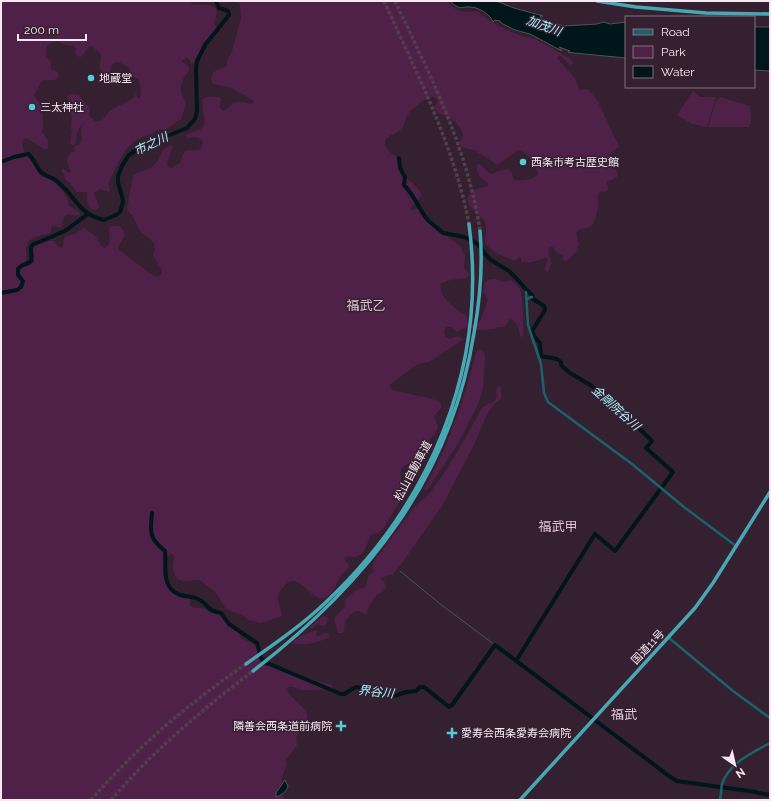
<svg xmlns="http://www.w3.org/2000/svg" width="771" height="801" font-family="Raleway,'Noto Sans JP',sans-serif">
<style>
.green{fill:#502148}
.water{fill:#00161a;stroke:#4a555b}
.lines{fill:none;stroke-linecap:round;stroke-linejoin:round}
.stream{stroke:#4a555b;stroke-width:1}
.river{stroke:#00161a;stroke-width:4}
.highway-tunnel{stroke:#513e4d;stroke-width:3.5;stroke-dasharray:3.5 2;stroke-linecap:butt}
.minor{stroke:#1b626b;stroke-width:2.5}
.highway{stroke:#47a8b4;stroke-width:3.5}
.poi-dot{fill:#53cbdb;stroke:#342030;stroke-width:1.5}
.labels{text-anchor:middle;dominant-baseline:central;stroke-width:3;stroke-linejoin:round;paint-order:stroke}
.poi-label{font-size:11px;fill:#f7e9f4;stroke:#342030;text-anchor:start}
.street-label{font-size:11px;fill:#f7e9f4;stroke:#342030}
.water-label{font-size:12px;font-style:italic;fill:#a7f0fb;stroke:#342030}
.quarter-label{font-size:13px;fill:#dfc3d8;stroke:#342030}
</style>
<rect width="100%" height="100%" fill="#342030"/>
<path class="green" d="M1,1h189l2,3c14,2 31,-4 22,19l2,5 -1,3 -11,13 -8,16 -4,4 -1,-1 -2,-4 -3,-1 -4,3 7,6v4c-6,6 -10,15 -7,24 1,3 3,5 4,8 0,3 -4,11 -5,16l-16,11c-6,-2 -9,2 -15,4 -7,3 -15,6 -21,12 -8,8 -16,28 -21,38l2,6 -1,2 -9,-3 -6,4c1,5 5,11 5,14l-4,3c-8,-2 -8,-10 -8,-17l-1,-1h-9l-8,-10 -4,-3 -1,-5 -3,-3 2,-3 6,5 2,-1 -3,-7 -1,-7 4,-6h4l-1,-5c13,-7 5,-10 8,-20l-1,-2 -4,7 -1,11 -3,2 -3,-2 2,-12 -1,-5 1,-8 -5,-22 5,-2 7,1 11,14 -1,6c2,3 6,8 11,6 4,-1 6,-6 9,-9 8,-7 21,-9 27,-18l2,4 2,-1c2,-5 0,-13 -2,-18l-7,-4 -1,-6c-11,-9 -21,-11 -20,6l-3,2c-11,-7 -6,-13 -6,-23l-9,-8h-3l-8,11 -4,-1 -2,-3 1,-5 -3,-3 -5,1 -11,-5 -8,3 -3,3v9l5,6v7l7,3 1,3c-4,9 -10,3 -17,6l-8,14c2,4 5,7 7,11 2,6 3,21 1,26l6,9v7l-2,2 -2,-1 -18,-11 -3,2c-2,15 6,12 11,21 2,5 2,10 6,14 3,4 8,2 12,5 2,1 15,16 16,19 0,2 0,5 0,6l11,7 2,3c-7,3 -14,-5 -18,4 -1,3 -1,7 -2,9l-7,-2 -3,1v6c-10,3 -23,2 -25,16 0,5 2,8 0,12l-5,2 -2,2 1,3 9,-3 5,-3 -1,-13c5,-7 13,-8 21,-8l5,6 2,1 2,-2 1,-8 3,-2 7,-2 10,-6 11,8 7,11 3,1c7,-4 4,-13 4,-20l2,-2h8c10,9 4,11 -1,21l1,3 32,24 6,3 5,-3v-4l-9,-14 2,-6 -1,-7 -14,-12 -8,-16 -5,-5 6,-35c8,-5 17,-4 23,-12 7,-8 3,-14 16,-18l1,1 -6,17 1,3 3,2 9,-5c6,-20 6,-9 21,-14l2,-7c-4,-6 -8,-5 -15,-4l-2,-3c5,-4 13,-3 18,-9v-6l-2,-20c4,-5 11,-3 17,-3l2,2 -1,9 3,3c5,-2 7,-6 11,-8 6,-3 13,0 18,1l2,-2 -1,-2 -24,-13 -16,-3 -2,-4c2,-12 8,-9 16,-14v-5l5,-10 9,-33 -1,-13 -2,-4h208l11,9 10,2 9,-1 22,15 21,9 18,5 32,18 5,5 -3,2h-1l-9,-9h-3l-1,2 17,19 6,13 8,-1 9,11 22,46 -10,9v5l4,4 5,10 -1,3 -10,5c0,5 4,7 -2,10l-4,-1c-6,5 -2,9 -3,15 0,3 -1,6 -2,10 0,4 -3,8 -6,11l-11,3 -3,3 3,11 -4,9 -8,8 -4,-1v-5l-6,-2 -4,-6h-3l-2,3 3,13 -2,8 -2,1 -3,-3 4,-9 -2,-3c-6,4 -17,6 -25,5v-4l-2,-1 -4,4 -19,-8 -11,-9c-1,-7 3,-16 0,-22 -4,-8 -24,-18 -15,-28 5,-6 11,-7 17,-7l2,-3c-8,-5 -14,-10 -12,-19l3,-1 9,9 4,1 5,-3 10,-2 3,2 3,9c7,1 20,0 24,-6 -1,-9 -11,-22 -20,-24l-20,15 -24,-15 -12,-3 -2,-4c0,-2 2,-4 3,-6 1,-6 -7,-15 -11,-18 -7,-5 -14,-3 -18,-12l4,-6 -3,-3 -4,-2c-6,3 -21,14 -24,20 -3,5 -2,10 -7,14 -6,5 -8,3 -15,10v5l6,9 7,3 2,4 -2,7c7,12 18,15 24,27l-12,14 2,2 8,-4 3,3v6l7,7 30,23 5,10 -1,12 6,7 -4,3 -15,2 -10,3c-4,14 16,27 26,33v7l6,2 7,-3 8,-22 -5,-9 2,-9c6,-5 12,-3 19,0l7,-2c3,3 7,6 9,9 3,9 4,38 3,48l-3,-1c-1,-7 -2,-15 -10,-17l-6,8h-6l-3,2c-6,0 -7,1 -13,1 -11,1 -14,-6 -25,2l-6,-5h-4l-2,1 -1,4 2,5 4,2c6,-3 7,-4 13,0v1l-34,22 -11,2 -29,21 4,5 43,10c11,7 2,10 -2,16l4,11 -3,7 -5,5v11l-7,10c-7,1 -20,3 -22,11 -1,5 1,11 0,16 -1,6 -4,9 -2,15l-15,26 -4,4 -9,3 -8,18 -7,4 -8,-1 -3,1 -1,2 5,6v3c-2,2 -5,4 -7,6 -6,7 -7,21 -19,24 -13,3 -24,-29 -39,-12 -10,11 -5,16 -2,28l-2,3 -19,6 -12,-3 -7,-5 -16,-6 -10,-16 -16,-13c-13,0 -25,7 -27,-13 0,-5 2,-8 0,-13h-3c-2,3 -5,5 -6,8 -3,9 1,23 8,30 4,4 12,5 18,6v8l6,2h7l8,5 9,1 17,14 4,10 15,7 4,17 5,4h6l19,9 9,-1 11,6 20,4 2,2 -2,3c-7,0 -20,2 -27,1 -7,0 -10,-6 -16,-2 4,18 38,21 9,49l1,8 -11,15 1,5 -6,13 1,5 -4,6 -1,8 4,-2 3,2 2,3h-285z
M693,91l7,6h16l-9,30 -15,-3 -15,-9z
M720,97l30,9 1,17 -2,4h-41l8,-26z
M480,349l4,3 1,6 -2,31 -4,13 -20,40 -32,48h-3l20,-40 16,-42 17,-57z
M498,386l3,1v12l-7,5 -7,10 -13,31 -32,61 -40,57 -9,11 -13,4 6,7c0,6 -3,6 -8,9 -4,3 -10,13 -11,19l-2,1 -6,-3h-4c-3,3 -8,7 -10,11 -1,4 0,7 -2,11h-5l-4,-15 11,-11v-7c3,-3 8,-8 12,-10 3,-2 8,-1 9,-4 3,-6 -1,-10 8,-14l-2,-5 2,-6 39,-52c4,-6 11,-9 16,-15 20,-26 37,-56 52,-85 4,-5 12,-5 15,-10 2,-5 -2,-8 2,-13z
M323,616l5,2 -2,6 -3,2 -7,-2 -3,4h-3l1,-2z
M318,630l-2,5 3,1 8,-4 2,3v2c-11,6 -25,9 -36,6v-2c6,-4 18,-10 25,-11z"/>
<path class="water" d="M450,1h46l18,7 29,8h-3l2,3 10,4 12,3 33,-2 7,-2 6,2 16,-2v36l-52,-5 -6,-1 2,-1 -11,-4 3,4 -32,-17 -15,-4 -14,-7 -1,-2 -5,-1 -2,2c-2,-7 -14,-15 -23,-15 -4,-1 -9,2 -12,0 -3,-1 -6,-4 -8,-6z
M754,27h16v44l-16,-1z
M285,780l3,6c-1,6 -7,9 -12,11v-4z"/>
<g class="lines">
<path class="stream" d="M400,571l39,32 56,42"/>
<path class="river" d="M399,158l1,10 5,9 -1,8c10,10 14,22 22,33 4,5 12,10 17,15 8,2 16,2 24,5 15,6 13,12 23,21 6,5 14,8 20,13 8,7 14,16 22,23l1,4 11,7 1,4 -13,21 2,5 6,7 1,13 16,3 4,3v3l9,8 22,13 26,22 34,33 -6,7 27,24 -58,79 -20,-17 -79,127
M1,162l13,-5 14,-3c7,5 7,12 13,18 5,5 13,5 18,11 18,15 19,31 45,37l12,-5 4,-3 2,-6 1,-6 -5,-18v-6l4,-10 6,-10 14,-10 45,-18 8,-9 2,-8 -1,-43 1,-7 8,-16 24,-30 -1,-4 -9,-3 -3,-7
M1,293l16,-3 4,-3 2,-6 -5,-6v-6c3,-5 9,-4 13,-8 2,-6 -2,-11 1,-16l33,-14 23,-17
M152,513c-2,20 -3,25 13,38 2,16 -5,36 15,44 6,2 13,1 18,4 12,6 7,11 23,14l8,11 28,19 4,15 6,5 74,31h3l12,-7 18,3 16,6h4l12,-4 10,-1 4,-4h4l25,20 3,-2 43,-60 96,72
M596,721l73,55 8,5 79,11 2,1 12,2"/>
<path class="highway-tunnel" d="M384,1c33,73 70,144 85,223
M395,1c35,74 73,148 85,230
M91,800c47,-54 97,-96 155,-136
M111,800c42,-49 91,-90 142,-129"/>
<path class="minor" d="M526,292l2,33 13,39 3,29 4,9 84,62 52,43 52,39
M527,300l1,-2 4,-1
M669,638l64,53 37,27
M720,800c1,-5 1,-11 2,-16 7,-21 30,-31 48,-41"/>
<path class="highway" d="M597,1l39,6 70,6 64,1
M246,664c27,-19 55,-38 79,-61 105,-98 163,-235 144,-379
M253,671c114,-88 198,-193 221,-338 6,-33 9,-68 6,-102
M520,800l175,-192 18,-25 57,-91"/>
</g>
<g class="poi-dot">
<circle cx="91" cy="78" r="4"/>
<circle cx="32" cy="107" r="4"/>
<circle cx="523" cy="162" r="4"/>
<path d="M339 720h4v4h4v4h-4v4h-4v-4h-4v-4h4z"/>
<path d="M450 727h4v4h4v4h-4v4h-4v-4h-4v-4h4z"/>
</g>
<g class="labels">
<g class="poi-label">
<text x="99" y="78">地蔵堂</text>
<text x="40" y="107">三太神社</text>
<text x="531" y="162">西条市考古歴史館</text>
<text x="332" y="726" text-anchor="end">隣善会西条道前病院</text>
<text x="461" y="733">愛寿会西条愛寿会病院</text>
</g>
<g class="street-label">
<text transform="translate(413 471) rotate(-62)">松山自動車道</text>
<text transform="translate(648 647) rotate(-47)">国道11号</text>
</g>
<g class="water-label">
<text transform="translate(544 26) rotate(20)">加茂川</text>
<text transform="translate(151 144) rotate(-26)">市之川</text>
<text transform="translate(616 408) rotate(42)">金剛院谷川</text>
<text transform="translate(376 692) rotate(6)">界谷川</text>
</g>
<g class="quarter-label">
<text x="366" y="305">福武乙</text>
<text x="558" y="526">福武甲</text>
<text x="624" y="714">福武</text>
</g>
</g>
<rect width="771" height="801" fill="none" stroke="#f7e9f4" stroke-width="4"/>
<rect x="625" y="16" width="130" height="72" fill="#342030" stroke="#82707e"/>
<rect x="633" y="29" width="20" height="6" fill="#1b626b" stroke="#82707e"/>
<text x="661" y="36" font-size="12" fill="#f7e9f4">Road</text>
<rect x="633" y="46" width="20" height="12" fill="#502148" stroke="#82707e"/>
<text x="661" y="56" font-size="12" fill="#f7e9f4">Park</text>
<rect x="633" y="66" width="20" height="12" fill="#00161a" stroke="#82707e"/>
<text x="661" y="76" font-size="12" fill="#f7e9f4">Water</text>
<g transform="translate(735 765) rotate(146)" stroke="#342030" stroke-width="3" paint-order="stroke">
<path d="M0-3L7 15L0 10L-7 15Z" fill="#f7e9f4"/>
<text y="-6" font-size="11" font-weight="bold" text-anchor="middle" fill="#f7e9f4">N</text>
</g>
<path d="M18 34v6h68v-6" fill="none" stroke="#f7e9f4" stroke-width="2"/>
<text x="24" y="34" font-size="12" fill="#f7e9f4" stroke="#342030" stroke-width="3" paint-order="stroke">200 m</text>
</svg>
